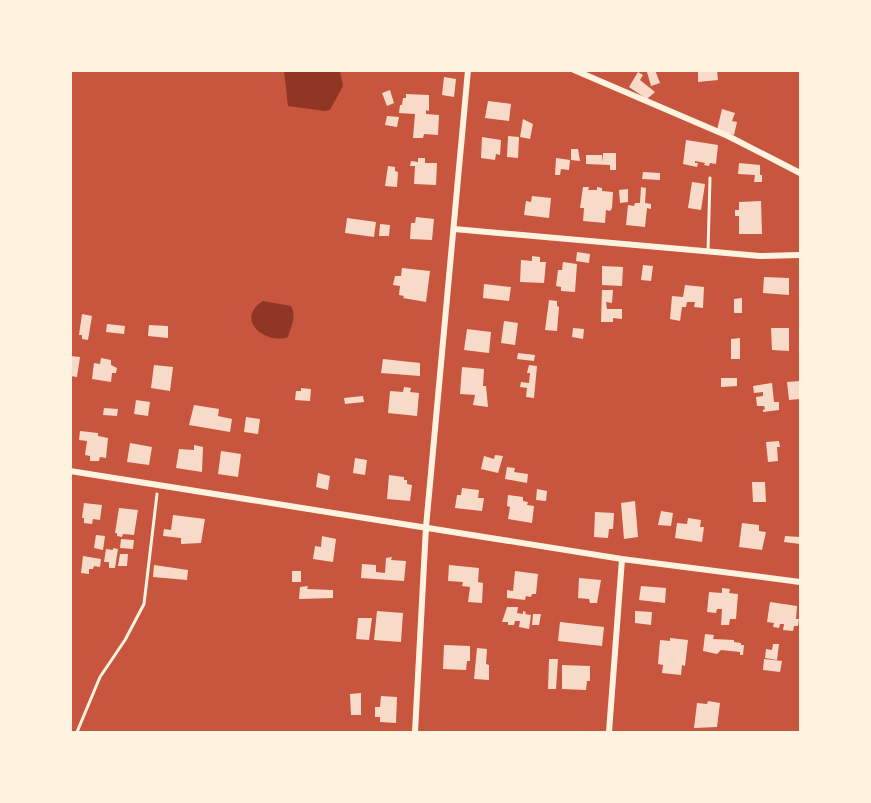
<svg xmlns="http://www.w3.org/2000/svg" width="871" height="803" font-family="Quicksand,sans-serif">
<style>
.water{fill:#8f3625}
.building{fill:#f7dbc8}
.lines{fill:none;stroke-linecap:round;stroke-linejoin:round}
.path{stroke:#fff3e0;stroke-width:3}
.service{stroke:#fff3e0;stroke-width:3}
.minor{stroke:#fff3e0;stroke-width:6}
</style>
<rect width="100%" height="100%" fill="#c8553d"/>
<path class="water" d="M284,71h56l3,15 -13,24 -5,1 -37,-5z
M263,301l28,5c6,11 0,20 -3,31 -23,8 -54,-18 -25,-36z"/>
<path class="building" d="M650,70h5l5,13 -9,3 -4,-14z
M698,70h19l1,10 -20,2z
M638,72l5,3 -3,5 15,12 -8,7 -18,-12z
M444,77l12,2 -2,18 -12,-2z
M390,90l4,13 -7,3 -5,-13z
M406,94l23,1v16l-3,-1v4l13,1 -1,20 -14,-1 -1,4h-10l2,-24 -16,-1 1,-8h2l1,-7h3z
M488,101l23,3 -2,17 -24,-3z
M722,109l13,4 -3,8 5,1 -3,13 -17,-5z
M387,116l12,1 -2,10 -12,-2z
M523,119l10,5 -3,15 -10,-2z
M508,136l11,1 -1,21 -11,-1z
M482,137l19,3 -1,15 -4,-1 -1,6 -14,-2z
M686,140l32,5 -2,19 -6,-1 -1,3 -5,-1 1,-2 -10,-2v2h3l-1,4 -14,-3z
M571,149h7l2,12 -9,-1z
M603,153h13v17h-6v-5l-24,-1v-9h16l1,7z
M418,158h7v5h12l-1,22 -22,-1 1,-18h-5l1,-5 7,1z
M556,158l14,2 -1,10 -8,-1 -1,6h-5z
M739,163l21,2v10h2v7h-8l1,-7 -17,-1z
M388,166l7,1v4l3,1 -1,15 -12,-1z
M643,172l17,1v7l-18,-1z
M692,182l13,2 -4,26 -13,-2z
M583,187h6l-1,3h9v-3l5,1v3l11,1 -1,16 -2,3 -4,-1 -1,13 -22,-2 1,-13h-4z
M641,187l5,1 -1,15 6,1v5l-4,-1 -2,19 -19,-2 2,-20 6,1 1,-3h5z
M628,189v13l-8,1 -1,-13z
M532,196l19,2 -2,20 -25,-3 2,-14 5,1z
M761,201l1,33h-23v-18h-4v-6h4v-8z
M416,217l18,2 -2,21 -22,-1 1,-16h4z
M347,218l29,4 -2,15 -29,-4z
M380,224l10,1 -1,11h-10z
M577,252l13,2 -1,9 -13,-2z
M532,256l8,1v5h6l-2,21 -24,-1 1,-22 11,1z
M563,262l14,2 -2,28 -14,-1v-4l-5,-1 2,-16h4z
M643,265l10,1 -2,15 -10,-1z
M602,266l21,1 -1,19 -20,-1z
M402,268l28,3 -4,31 -23,-4 1,-2 -5,-1 1,-9 -7,-1 2,-9h6z
M764,277l25,1v17l-26,-2z
M484,284l27,3 -2,14 -26,-3z
M685,285l19,2 -1,21 -9,-1 1,-5h-8l-1,5h-4l-2,14 -10,-2 2,-23 11,1z
M602,290h11l-1,13 -6,-1 1,7h15v10l-9,-1v4h-12z
M742,298v15h-8v-14z
M549,300l8,1v5l2,1 -2,24 -12,-1z
M82,314l10,2 -4,24 -6,-1v-4h-3z
M504,321l14,2 -3,22 -14,-2z
M107,324l18,2 -1,8 -18,-2z
M149,325l19,1v12l-20,-2z
M573,328l11,1 -1,10 -11,-2z
M771,328h18v23l-17,-1z
M467,329l24,3 -2,21 -25,-3z
M740,338v21h-9v-20z
M518,353l17,2 -1,6 -17,-2z
M70,356l10,1 -3,20 -7,-1z
M101,358l10,2v5l6,3 -1,5h-4l-1,9 -19,-3 2,-16 6,1z
M383,359l37,4v13l-39,-3z
M154,365l19,2 -3,24 -19,-3z
M529,365l8,1 -3,32 -8,-1 1,-9 -7,-1 1,-5 8,1 1,-10h-3z
M462,367l22,2 -1,17h3l2,21 -15,-2 2,-10 -15,-1z
M721,378h16v8l-16,1z
M800,381v18l-11,1 -2,-18z
M772,383l2,19h5v8l-16,2v-2l2,-1 -1,-3h-7l-1,-9 7,-1v-4l-9,1 -1,-7z
M404,387l7,1 -1,4 9,1 -2,23 -29,-3 2,-22 13,1z
M301,388l10,1 -1,12 -15,-1 1,-9h5z
M363,396l1,6 -19,2 -1,-6z
M136,400l14,2 -2,14 -14,-2z
M194,405l25,4 -1,7 14,3 -2,13 -41,-7z
M104,408l14,1 -1,7 -14,-1z
M246,417l14,2 -2,15 -14,-2z
M80,431l18,2v3l10,2 -2,20 -6,-1 -1,4h-9v-5l-5,-1 2,-14 -8,-1z
M779,441l1,6h-3l1,14 -10,1 -2,-20z
M130,443l22,4 -3,18 -22,-3z
M194,445l9,2 -1,25 -26,-4 3,-19 15,1z
M221,451l20,3 -3,23 -20,-3z
M495,455l8,1 -5,17 -17,-4 3,-13 10,3z
M355,458l12,2 -2,15 -12,-2z
M507,467l8,1 -1,4 14,2 -1,9 -22,-4z
M318,473l12,3 -2,14 -12,-3z
M389,475l15,2v3h3v4l5,1 -2,16 -23,-2z
M752,482h13l1,20h-13z
M462,488l17,2 -1,8h6l-2,13 -27,-3 2,-13h4z
M537,489l10,2 -1,10 -10,-1z
M508,495l15,2v4l5,1 -1,3 7,1 -2,17 -24,-4 2,-12 -3,-1z
M635,501l3,36 -14,2 -3,-36z
M84,503l18,2 -2,15 -7,-1 -1,5 -8,-1v-5h-2z
M119,508l19,2 -4,25 -11,-1 -1,3 -5,-1v-3h-2z
M661,511l12,2 -2,13 -13,-1z
M595,512l19,1 -1,16h-4l-1,9 -14,-1z
M173,515l32,4 -4,24 -20,1v-6l-18,-2 1,-7 7,1z
M688,518l13,2 -1,7h4l-2,15 -27,-4 2,-15 10,1z
M742,523l17,2v6l7,1 -4,18 -23,-3z
M96,535l9,1 -2,14 -9,-2z
M322,536l14,3 -3,23 -20,-3 2,-13 6,1z
M785,536l15,1v7l-16,-2z
M121,539l13,1 -1,9 -13,-1z
M113,548l5,1 -3,19h-6v-6h-5l2,-13 7,1z
M120,554h8l-1,12h-9z
M83,556l18,3 -1,8 -6,-1 -1,3h-4v5l-8,-1z
M392,557l-1,3 15,1 -2,20 -43,-3 1,-14 14,1v7l9,1 1,-15z
M154,565l34,5 -1,10 -34,-3z
M449,565l30,3 -1,14 5,1 -1,20 -14,-1 2,-15 -8,-1 1,-4 -15,-1z
M292,571h9v11h-9z
M515,571l23,3 -2,20h-4l-1,3 -5,-1 -1,4 -18,-2v-8l6,1z
M579,578l22,2 -4,23h-7l-1,-4 -11,-1z
M308,586l-1,3 26,1v8l-34,1 1,-12z
M641,586l25,2 -1,15 -26,-3z
M722,588l8,1 -1,4 9,1 -2,25h-6l-1,6h-8l1,-16h-5l-1,4 -9,-1 2,-20 13,1z
M770,602l27,4 -1,13h3l-1,7h-4l-1,5 -10,-1 1,-6h-4l-1,4 -6,-1 1,-4 -7,-1z
M507,607h11l-1,6 6,1v-3l3,1 -1,2 6,1 -2,14 -10,-2 1,-6h-5l-1,4h-6v-3h-6z
M377,611l26,2 -2,29 -27,-2z
M635,611l17,1 -1,13 -16,-2z
M533,614h8l-2,11h-7z
M358,618h14l-3,22 -13,-1z
M560,622l44,5 -2,19 -44,-5z
M705,634l9,1 -1,4 21,1v2l7,1v2h3l-1,10h-3v-3l-19,-2 -4,4 -14,-3z
M670,638l18,2 -3,26 -3,-1 -1,10 -19,-2 1,-8 -5,-1 2,-24 10,1z
M773,644h6l-2,16 -12,-2 1,-9 6,1z
M444,645l26,1v15h-3l-1,9 -23,-1z
M477,648l10,1 -1,15 3,1v15l-15,-1z
M549,659h9l-2,30h-8z
M764,659l18,2 -2,11 -17,-2z
M562,665l28,1v15h-3l-1,9 -24,-1z
M361,693v22h-10l-1,-21z
M381,696l16,1 -1,26 -16,-1v-5h-5v-10h5z
M708,701l12,2 -3,24 -23,1 3,-25 10,1z"/>
<g class="lines">
<path class="path" d="M77,732l23,-55 25,-37 19,-36 13,-110"/>
<path class="service" d="M708,251l2,-73"/>
<path class="minor" d="M574,70l154,66 72,37
M454,229l306,27 40,-1
M70,471l552,88 178,23
M415,732l11,-205 42,-457
M609,732l13,-173"/>
</g>
<rect width="871" height="803" fill="none" stroke="#fff3e0" stroke-width="144"/>
</svg>
